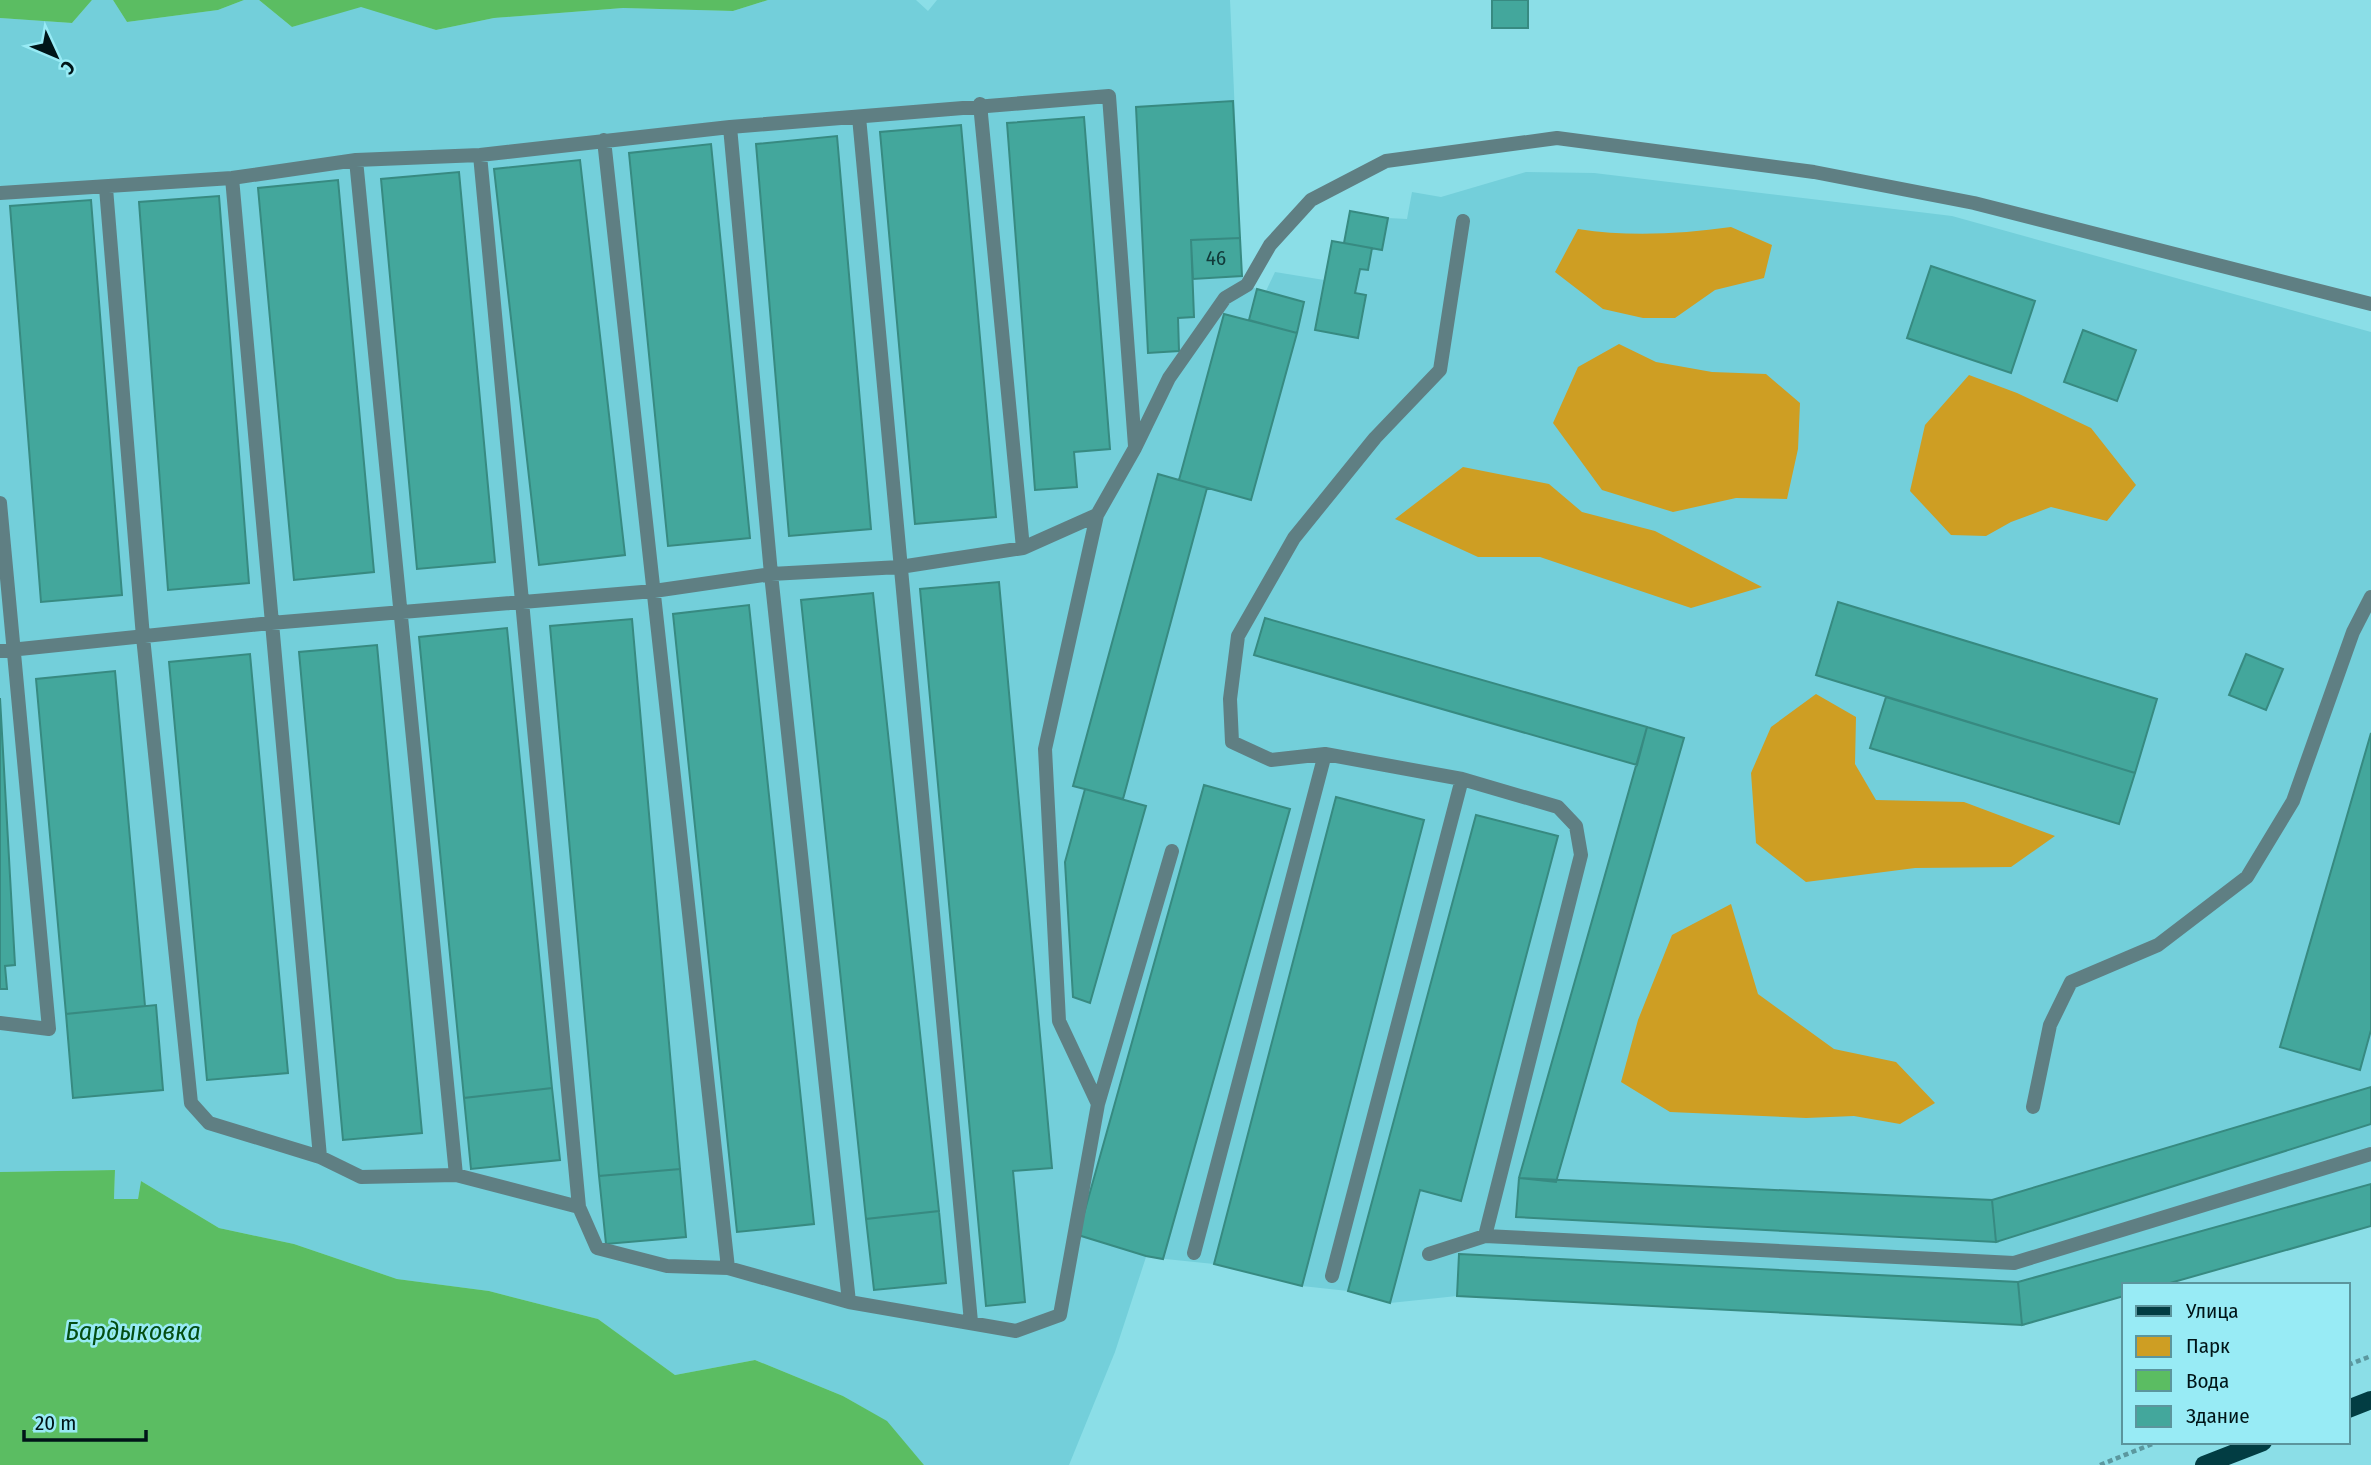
<svg xmlns="http://www.w3.org/2000/svg" width="2371" height="1465" viewBox="0 0 2371 1465" font-family="'Fira Sans Condensed',sans-serif">
  <style>
    .built { fill: #73cfda }
    .green { fill: #ce9e23 }
    .water { fill: #5bbd62 }
    .building { fill: #43a79c; stroke: #378a81; stroke-width: 2 }
    .lines { fill: none; stroke-linecap: round; stroke-linejoin: round }
    .path { stroke: #5b989f; stroke-width: 4.5; stroke-dasharray: 5 3.5; stroke-linecap: butt }
    .service { stroke: #5f7f83; stroke-width: 14 }
    .primary { stroke: #023d43; stroke-width: 18 }
    .labels { text-anchor: middle; stroke-width: 5; stroke-linejoin: round; paint-order: stroke }
    .number-label { font-size: 21px; fill: #113a39 }
    .water-label { font-size: 26px; font-style: italic; fill: #044e13; stroke: #98ebf5 }
  </style>
  <rect width="100%" height="100%" fill="#8bdee7"/>
  <!-- built -->
  <path class="built" d="M92,0H113L127,22L218,10L244,0H259L292,27L361,6L436,30L494,18L623,8L733,11L768,0H916L928,11L937,0H1230L1242,276L1247,285L1257,289L1266,291L1275,272L1324,280L1332,241L1382,250L1388,218L1407,219L1412,192L1441,197L1526,172L1594,173L1952,216L2371,332V1226L2124,1285V1296L2022,1325L1457,1296L1390,1303L1348,1291L1302,1286L1214,1264L1146,1257L1115,1352L1069,1465H924L886,1421L843,1396L755,1360L675,1375L598,1319L489,1291L397,1279L294,1244L219,1228L141,1181L138,1199H114L115,1170L0,1172V18L72,23Z"/>
  <!-- green -->
  <path class="green" d="M1731,227L1772,245L1764,278L1715,290L1675,318H1643L1603,309L1555,272L1578,229C1629,237 1680,234 1731,227Z
    M1619,344L1656,362L1712,372L1766,374L1800,403L1798,449L1787,499L1736,498L1673,512L1602,490L1553,423L1578,367Z
    M1969,375L2017,393L2091,428L2136,485L2107,521L2051,507L2011,522L1986,536L1951,535L1910,491L1925,425Z
    M1463,467L1549,484L1582,512L1655,531L1762,587L1691,608L1540,557H1478L1395,519Z
    M1816,694L1856,717L1855,764L1876,800L1964,802L2055,836L2011,867L1915,868L1806,882L1756,843L1751,773L1771,727Z
    M1731,904L1758,994L1834,1049L1896,1062L1935,1103L1900,1124L1854,1116L1806,1118L1670,1112L1621,1082L1638,1020L1672,935Z"/>
  <!-- water -->
  <path class="water" d="M0,0H92L72,23L0,18Z
    M113,0H244L218,10L127,22Z
    M259,0H768L733,11L623,8L494,18L436,30L361,7L292,27Z
    M115,1170L114,1199H138L141,1181L219,1228L294,1244L397,1279L489,1291L598,1319L675,1375L755,1360L843,1396L887,1421L924,1465H0V1172Z"/>
  <!-- building -->
  <path class="building" d="M1492,0H1528V28H1492Z
    M1233,101L1240,238L1191,240L1194,317L1178,318L1179,351L1148,353L1136,107Z
    M1084,117L1110,449L1074,452L1077,487L1035,490L1007,123Z
    M961,125L996,517L915,524L880,132Z
    M837,136L871,529L789,536L756,144Z
    M711,144L750,538L668,546L629,153Z
    M580,160L625,555L539,565L494,169Z
    M459,172L495,562L417,569L381,179Z
    M338,180L374,572L294,580L258,188Z
    M219,196L249,583L168,590L139,202Z
    M91,200L122,595L41,602L10,206Z
    M1350,211L1388,218L1382,250L1344,243Z
    M1240,238L1242,276L1193,279L1191,240Z
    M1332,241L1372,248L1368,270L1360,269L1355,293L1366,295L1358,338L1315,330Z
    M1931,266L2035,301L2011,373L1907,338Z
    M1257,289L1304,302L1297,333L1249,320Z
    M1224,314L1297,333L1251,500L1179,480Z
    M2083,330L2136,350L2117,401L2064,382Z
    M1158,474L1207,488L1123,799L1073,786Z
    M999,582L1052,1168L1013,1171L1025,1302L986,1306L920,589Z
    M873,593L939,1211L866,1219L801,600Z
    M1838,602L2157,699L2135,773L1816,675Z
    M749,605L814,1224L737,1232L673,614Z
    M1265,618L1647,727L1637,765L1254,655Z
    M632,619L680,1169L599,1176L550,626Z
    M507,628L552,1088L464,1098L419,637Z
    M377,645L422,1133L343,1140L299,652Z
    M250,654L288,1073L207,1080L169,662Z
    M2246,654L2283,669L2266,710L2229,695Z
    M115,671L145,1006L66,1014L36,679Z
    M1886,697L2135,773L2119,824L1870,748Z
    M0,698L15,965L5,966L7,989H0Z
    M1647,727L1684,738L1556,1182L1519,1178Z
    M2371,733V1030L2360,1070L2280,1047Z
    M1204,785L1290,809L1163,1259L1146,1256L1078,1235Z
    M1085,789L1146,806L1090,1003L1073,997L1065,862Z
    M1336,797L1424,820L1302,1286L1214,1264Z
    M1476,815L1558,836L1461,1201L1420,1190L1390,1303L1348,1291Z
    M156,1005L163,1090L73,1098L66,1014Z
    M2371,1087V1124L1996,1242L1992,1200Z
    M552,1088L560,1160L471,1169L464,1098Z
    M680,1169L686,1237L606,1244L599,1176Z
    M1519,1178L1992,1200L1996,1242L1516,1217Z
    M2371,1184V1226L2163,1285H2124V1296L2022,1325L2018,1282Z
    M939,1211L946,1283L874,1290L866,1219Z
    M1459,1254L2018,1282L2022,1325L1457,1296Z"/>
  <g class="lines">
    <!-- path -->
    <path class="path" d="M2348,1365L2371,1356
      M2100,1465L2157,1442"/>
    <!-- service -->
    <path class="service" d="M980,104L1023,548
      M859,117L971,1322
      M730,127L771,574L849,1302
      M604,140L728,1268
      M480,155L579,1207
      M356,160L456,1175L579,1207L597,1248L667,1266L728,1268L849,1302L1016,1331L1060,1315L1098,1104L1059,1021L1045,749L1097,515
      M232,178L320,1157
      M106,188L143,637L191,1103L209,1123L320,1157L361,1177L456,1175
      M0,193L232,178L356,160L480,155L730,127L1109,96L1135,446
      M1463,221L1440,370L1375,438L1294,538L1238,636L1230,699L1232,742L1271,760L1325,754L1462,779L1558,807L1576,826L1581,855L1485,1236
      M0,503L49,1029L0,1023
      M0,651L271,623L654,591L771,574L900,567L1023,548L1097,515L1135,448L1169,378L1225,298L1247,285L1270,245L1311,200L1386,161L1557,138L1814,172L1974,203L2371,304
      M1098,1104L1172,851
      M2033,1107L2050,1025L2071,982L2158,945L2247,877L2293,801L2353,632L2371,597
      M1194,1253L1325,754
      M1429,1254L1485,1236L2014,1263L2371,1154
      M1332,1276L1462,779"/>
    <!-- primary -->
    <path class="primary" d="M2348,1409L2371,1400
      M2204,1465L2263,1442"/>
  </g>
  <g class="labels">
    <!-- number labels -->
    <g class="number-label">
      <text x="1216" y="265">46</text>
    </g>
    <!-- water labels -->
    <g class="water-label">
      <text x="133" y="1340">Бардыковка</text>
    </g>
  </g>
  <!-- legend -->
  <rect x="2122" y="1283" width="228" height="161" fill="#98ebf5" stroke="#5b959d" stroke-width="2"/>
  <rect x="2136" y="1306" width="35" height="10" fill="#023d43" stroke="#5b959d" stroke-width="2"/>
  <text x="2186" y="1318" font-size="21" fill="#001518">Улица</text>
  <rect x="2136" y="1336" width="35" height="21" fill="#ce9e23" stroke="#5b959d" stroke-width="2"/>
  <text x="2186" y="1353" font-size="21" fill="#001518">Парк</text>
  <rect x="2136" y="1370" width="35" height="21" fill="#5bbd62" stroke="#5b959d" stroke-width="2"/>
  <text x="2186" y="1388" font-size="21" fill="#001518">Вода</text>
  <rect x="2136" y="1406" width="35" height="21" fill="#43a79c" stroke="#5b959d" stroke-width="2"/>
  <text x="2186" y="1423" font-size="21" fill="#001518">Здание</text>
  <!-- north arrow -->
  <g transform="translate(56 56) rotate(134)" stroke="#98ebf5" stroke-width="5" paint-order="stroke">
  <path d="M0-5L12 26L0 18L-12 26Z" fill="#001518"/>
  <text y="-10" font-size="19" font-weight="bold" text-anchor="middle" fill="#001518">С</text>
  </g>
  <!-- scale -->
  <path d="M24 1430v10h122v-10" fill="none" stroke="#001518" stroke-width="3.5"/>
  <text x="35" y="1430" font-size="21" fill="#001518" stroke="#98ebf5" stroke-width="5" paint-order="stroke">20 m</text>
</svg>
